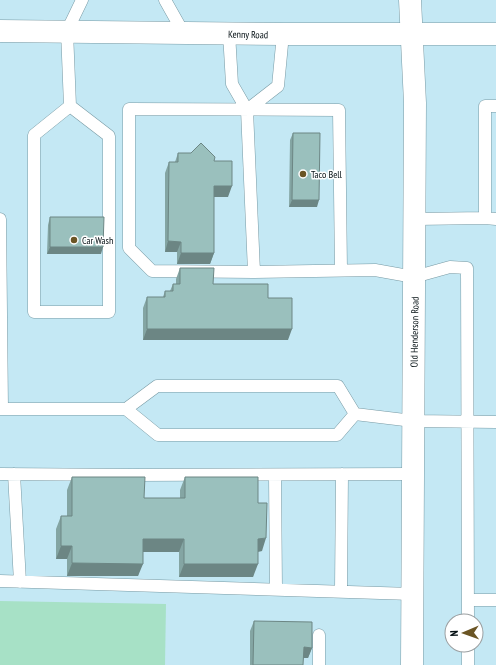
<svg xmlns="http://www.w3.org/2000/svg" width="496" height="665" viewBox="0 0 496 665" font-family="'PT Sans Narrow',sans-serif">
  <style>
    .green { fill: #a7e1c6 }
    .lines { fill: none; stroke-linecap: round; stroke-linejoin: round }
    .service-casing { stroke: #789aa4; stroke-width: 13 }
    .minor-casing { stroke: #789aa4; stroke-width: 23 }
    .primary-casing { stroke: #789aa4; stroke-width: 23 }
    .service { stroke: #fff; stroke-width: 12 }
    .minor { stroke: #fff; stroke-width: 22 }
    .primary { stroke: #fff; stroke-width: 22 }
    .wall { fill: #84a5a3 }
    .shaded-wall { fill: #6c8684 }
    .building { fill: #9ac0bd; stroke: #6c8684 }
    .poi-dot { fill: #6b5524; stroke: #fff; stroke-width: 1.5 }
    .labels { text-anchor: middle; stroke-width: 3; stroke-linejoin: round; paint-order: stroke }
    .street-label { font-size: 10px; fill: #040f13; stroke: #fff }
    .poi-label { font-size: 10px; fill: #040f13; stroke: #fff; text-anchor: start }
  </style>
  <rect width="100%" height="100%" fill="#c4e8f4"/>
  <!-- green -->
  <path class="green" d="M0,601L166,604L165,665H0Z"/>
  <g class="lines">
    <!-- service casing -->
    <g class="service-casing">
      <path id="service" d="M165,0L183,32
        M229,33L232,84L247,110L254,272
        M70,106L109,136V312H34V135L70,106L67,31L82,0
        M496,106H485V218L496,219
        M247,110L278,86L283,34
        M0,219L2,409
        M415,219L485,218
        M341,270L339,110L129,109V248L152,271L254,272L375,270L414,277L450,267L467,268L468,621
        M0,409H126L158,435H337L355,414L413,421L496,422
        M126,409L157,386H338L355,414
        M0,474L132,475L412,474
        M14,474L20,582
        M275,475L276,589
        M0,581L412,594
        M341,591L342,474
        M468,600H496
        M319,635V665
        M468,665V645"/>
    </g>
    <!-- minor casing -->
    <g class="minor-casing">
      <path id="minor" d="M410,0L415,103L412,665"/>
    </g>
    <!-- primary casing -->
    <g class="primary-casing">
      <path id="primary" d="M0,31L283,34H496"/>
    </g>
    <!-- service -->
    <use href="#service" class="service"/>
    <!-- minor -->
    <use href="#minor" class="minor"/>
    <!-- primary -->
    <use href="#primary" class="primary"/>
  </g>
  <!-- wall -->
  <path class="wall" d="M293,133L317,207H289L290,140Z
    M178,153L214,161L228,197H214V253L210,264H177V252H165V173L169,162H175Z
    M50,217L101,254H47L48,225Z
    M180,268L213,284L268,298L288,340H143V308L147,297H163L165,291H170L173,284H176V279Z
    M72,477L144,498H180V490L185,477L258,503L262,551L258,552L253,577H179V552H143L138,576H67V559H56V529L61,516H67V490Z
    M254,621L312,648L308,658H303V665H250V631Z"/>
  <!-- shaded-wall -->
  <path class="shaded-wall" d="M214,186H232L228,197H210Z
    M292,200H319L317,207H289Z
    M168,241L181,242L177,252H165Z
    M50,247H103L101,254H47Z
    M181,253H214L210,264H177Z
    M147,329H292L288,340H143Z
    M266,538L262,551L253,552L258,539Z
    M143,539H184L179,552H138Z
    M61,546H72L67,559H56Z
    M72,563L143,564L138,576H67Z
    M184,564H258L253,577H179Z
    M304,647L312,648L308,658H300Z"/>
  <!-- building -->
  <path class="building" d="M293,133H320L319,200H292Z
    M201,143L215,157L214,161H232V186H214V253H181V242L168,241L169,162H178V153H191Z
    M50,217H104L103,247H50Z
    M180,268H214L213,284H268V298H292V329H147V297H165V291H173V284H180Z
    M72,477H145L144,498H185V477H258V503H267L266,538L258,539V564H184V539H143V564L72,563V546H61V516H72Z
    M254,621L312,622V648L304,647L303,665H253Z"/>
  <!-- markers -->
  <g class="poi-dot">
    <circle cx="303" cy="174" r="4"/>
    <circle cx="74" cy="240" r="4"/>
  </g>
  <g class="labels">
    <!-- street labels -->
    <g class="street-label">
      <text transform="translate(248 34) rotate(1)" y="4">Kenny Road</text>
      <text transform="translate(414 332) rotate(-89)" y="4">Old Henderson Road</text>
    </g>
    <!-- poi labels -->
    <g class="poi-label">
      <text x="311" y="178">Taco Bell</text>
      <text x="82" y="244">Car Wash</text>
    </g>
  </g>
  <!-- north arrow -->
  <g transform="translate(464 633) rotate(268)"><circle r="19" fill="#ffffff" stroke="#9b9fa1"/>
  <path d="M0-3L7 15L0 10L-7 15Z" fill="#6b5524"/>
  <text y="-6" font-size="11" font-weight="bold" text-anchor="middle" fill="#040f13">N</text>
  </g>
</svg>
